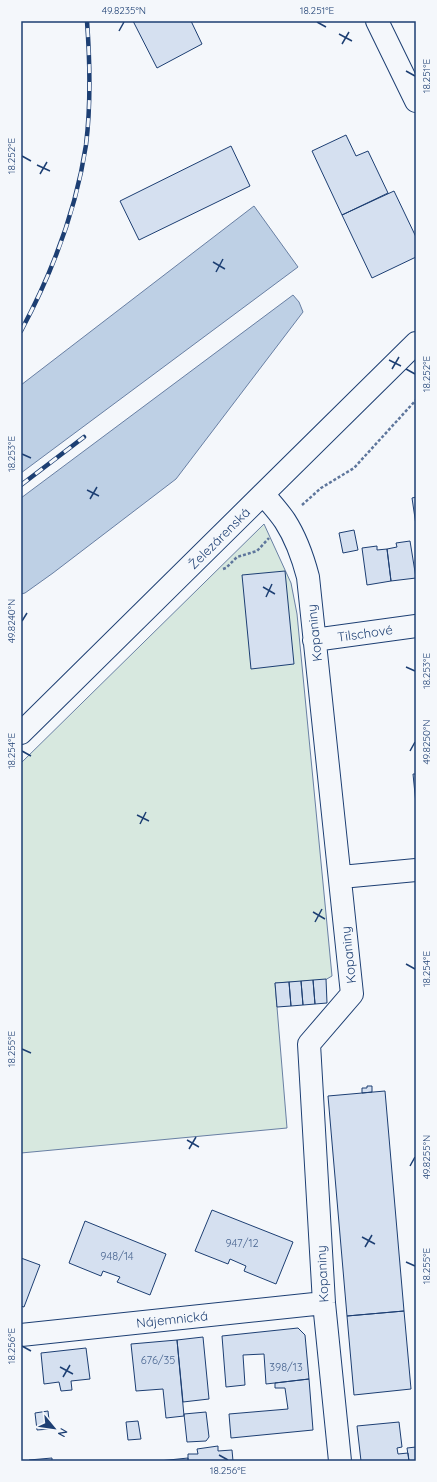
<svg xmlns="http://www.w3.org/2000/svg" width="437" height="1482" viewBox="0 0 437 1482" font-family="Quicksand,sans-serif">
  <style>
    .green { fill: #d7e8df; stroke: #687fa3 }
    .water { fill: #bed0e5; stroke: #687fa3 }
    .building { fill: #d5e0f0; stroke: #1d3f73 }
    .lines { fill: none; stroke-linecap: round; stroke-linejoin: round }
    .minor-casing { stroke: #1d3f73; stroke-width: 24 }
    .path { stroke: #5e769c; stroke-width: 2.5; stroke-dasharray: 3 2; stroke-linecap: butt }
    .minor { stroke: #f4f7fb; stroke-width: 22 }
    .rail-casing { stroke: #1d3f73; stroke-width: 4.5 }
    .rail { stroke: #f4f7fb; stroke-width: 3; stroke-dasharray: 9; stroke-linecap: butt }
    .ticks { fill: none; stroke: #1d3f73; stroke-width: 1.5 }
    .labels { text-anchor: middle; stroke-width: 3; stroke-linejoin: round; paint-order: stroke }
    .number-label { font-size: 11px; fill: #4b6792 }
    .street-label { font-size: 13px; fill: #1d3f73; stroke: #f4f7fb }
    .neatline { fill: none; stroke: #1d3f73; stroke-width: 1.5 }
    .ticks-label { font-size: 10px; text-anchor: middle; fill: #1d3f73 }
  </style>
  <rect width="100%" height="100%" fill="#f4f7fb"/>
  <!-- green -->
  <path class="green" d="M264,524L291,583L297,614L332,976L325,980L275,983L287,1128L21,1153V763Z"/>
  <!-- water -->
  <path class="water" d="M254,206L298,267L21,473V385Z
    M293,295L299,302L303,312L176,479L53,573L25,593L21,594V498Z"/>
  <!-- building -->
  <path class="building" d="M133,21H191L202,44L157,68Z
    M346,135L356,156L368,151L388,193L342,215L312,151Z
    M231,146L250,186L139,240L120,201Z
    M394,191L416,237V257L372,278L342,215Z
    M416,497V525L412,498Z
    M354,530L358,550L343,553L339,533Z
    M410,541L416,578L391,581L387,549L397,547L396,543Z
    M377,546V550L387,549L391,581L367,585L362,548Z
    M285,571L294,664L251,669L242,575Z
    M413,774H416V804Z
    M326,979L327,1003L315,1004L313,980Z
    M313,980L315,1004L303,1005L301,981Z
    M301,981L303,1005L291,1006L289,982Z
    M289,982L291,1006L277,1007L275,983Z
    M367,1086H372V1092L362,1093V1088H367Z
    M385,1091L404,1311L347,1316L328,1096Z
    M212,1210L293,1242L276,1284L244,1271L246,1266L230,1259L228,1264L195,1251Z
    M85,1221L166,1254L150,1295L117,1282L120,1277L103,1271L101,1276L69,1263Z
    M21,1258L40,1265L24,1307L21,1306Z
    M404,1311L411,1389L354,1395L347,1316Z
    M298,1328L305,1335L309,1379L266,1384L264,1354L243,1355L245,1385L226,1387L222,1336Z
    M203,1337L209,1399L183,1402L177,1340Z
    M177,1340L184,1416L166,1418L163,1389L136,1391L131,1344Z
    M86,1348L90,1379L71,1381L72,1390L61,1391L59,1382L44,1384L41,1353Z
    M309,1379L313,1430L231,1438L229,1414L288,1409L285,1388H275V1383Z
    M48,1411L50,1429L37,1430L35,1413Z
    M206,1412L209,1437L206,1441L187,1442L184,1414Z
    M138,1421L141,1439L128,1440L126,1422Z
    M399,1422L402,1447L397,1448L398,1454L408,1453L409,1461H361L357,1426Z
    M218,1446V1451L232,1450L233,1461H188V1454H198L197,1449Z
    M416,1447V1461H409L407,1448Z
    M52,1458V1461H29V1460Z
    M188,1458V1461H159Z"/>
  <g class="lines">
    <!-- minor casing -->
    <g class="minor-casing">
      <path id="minor" d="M377,21L416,101
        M263,494C271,503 279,512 285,521C296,538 303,558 308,577L352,994L309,1044L324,1303L340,1461
        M314,640L416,626
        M21,733L416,343
        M341,877L416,870
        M21,1335L324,1303"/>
    </g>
    <!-- path -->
    <path class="path" d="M302,505L321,488L354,468L416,400
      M223,569L226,568L237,557L257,551L269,538"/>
    <!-- minor -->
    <use href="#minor" class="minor"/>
    <!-- rail casing -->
    <g class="rail-casing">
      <path id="rail" d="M21,331C52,273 76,211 86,145C91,104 90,62 87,21
        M21,485L84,437"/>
    </g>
    <!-- rail -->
    <use href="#rail" class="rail"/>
  </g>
  <!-- ticks -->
  <path class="ticks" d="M317,22L326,27M119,31L124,22M339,34L352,41M342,44L349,32M406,71L415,76M22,156L31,161M37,165L50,171M40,174L47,162M213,262L225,269M216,272L223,259M389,360L401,366M392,369L399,357M406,369L415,374M22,454L31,458M87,490L99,496M90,499L97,487M263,587L275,594M266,597L272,584M22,621L27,613M406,667L415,671M22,751L31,756M410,751L415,742M137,815L149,821M140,824L146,812M313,912L325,919M315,922L322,909M406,964L415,969M22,1049L31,1053M187,1140L199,1147M189,1149L196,1137M410,1166L415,1157M362,1237L375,1244M365,1247L372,1235M406,1262L415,1266M22,1346L31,1351M60,1367L73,1374M63,1377L70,1365M219,1455L228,1460"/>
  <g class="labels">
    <!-- number labels -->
    <g class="number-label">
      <text x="242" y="1247">947/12</text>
      <text x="117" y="1260">948/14</text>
      <text x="158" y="1364">676/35</text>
      <text x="286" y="1371">398/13</text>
    </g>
    <!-- street labels -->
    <g class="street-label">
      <text transform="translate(219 538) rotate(-45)" y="5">Železárenská</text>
      <text transform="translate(314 633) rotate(-96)" y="5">Kopaniny</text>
      <text transform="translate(365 633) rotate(-8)" y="5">Tilschové</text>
      <text transform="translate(348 955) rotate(-96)" y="5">Kopaniny</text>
      <text transform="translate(322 1274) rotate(-93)" y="5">Kopaniny</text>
      <text transform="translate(172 1319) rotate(-6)" y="5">Nájemnická</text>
    </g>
  </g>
  <!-- border -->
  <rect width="437" height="1482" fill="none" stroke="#f4f7fb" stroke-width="44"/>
  <!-- north arrow -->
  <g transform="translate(54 1428) rotate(119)" stroke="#f4f7fb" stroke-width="3" paint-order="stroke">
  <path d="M0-3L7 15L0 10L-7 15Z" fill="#1d3f73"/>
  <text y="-6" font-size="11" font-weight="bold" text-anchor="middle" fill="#1d3f73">N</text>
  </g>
  <rect x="22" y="22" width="393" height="1438" class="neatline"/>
  <g class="ticks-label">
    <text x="124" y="14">49.8235°N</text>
    <text x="317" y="14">18.251°E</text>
    <text transform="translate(426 76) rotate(-90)" y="4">18.251°E</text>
    <text transform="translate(11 156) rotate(-90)" y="4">18.252°E</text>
    <text transform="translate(426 374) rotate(-90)" y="4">18.252°E</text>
    <text transform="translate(11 454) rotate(-90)" y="4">18.253°E</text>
    <text transform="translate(11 621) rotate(-90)" y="4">49.8240°N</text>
    <text transform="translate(426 671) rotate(-90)" y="4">18.253°E</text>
    <text transform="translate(426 742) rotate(-90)" y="4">49.8250°N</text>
    <text transform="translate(11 751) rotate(-90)" y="4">18.254°E</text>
    <text transform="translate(426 969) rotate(-90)" y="4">18.254°E</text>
    <text transform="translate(11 1049) rotate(-90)" y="4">18.255°E</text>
    <text transform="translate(426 1157) rotate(-90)" y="4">49.8255°N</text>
    <text transform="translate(426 1266) rotate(-90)" y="4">18.255°E</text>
    <text transform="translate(11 1346) rotate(-90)" y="4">18.256°E</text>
    <text x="228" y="1474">18.256°E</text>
  </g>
</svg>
